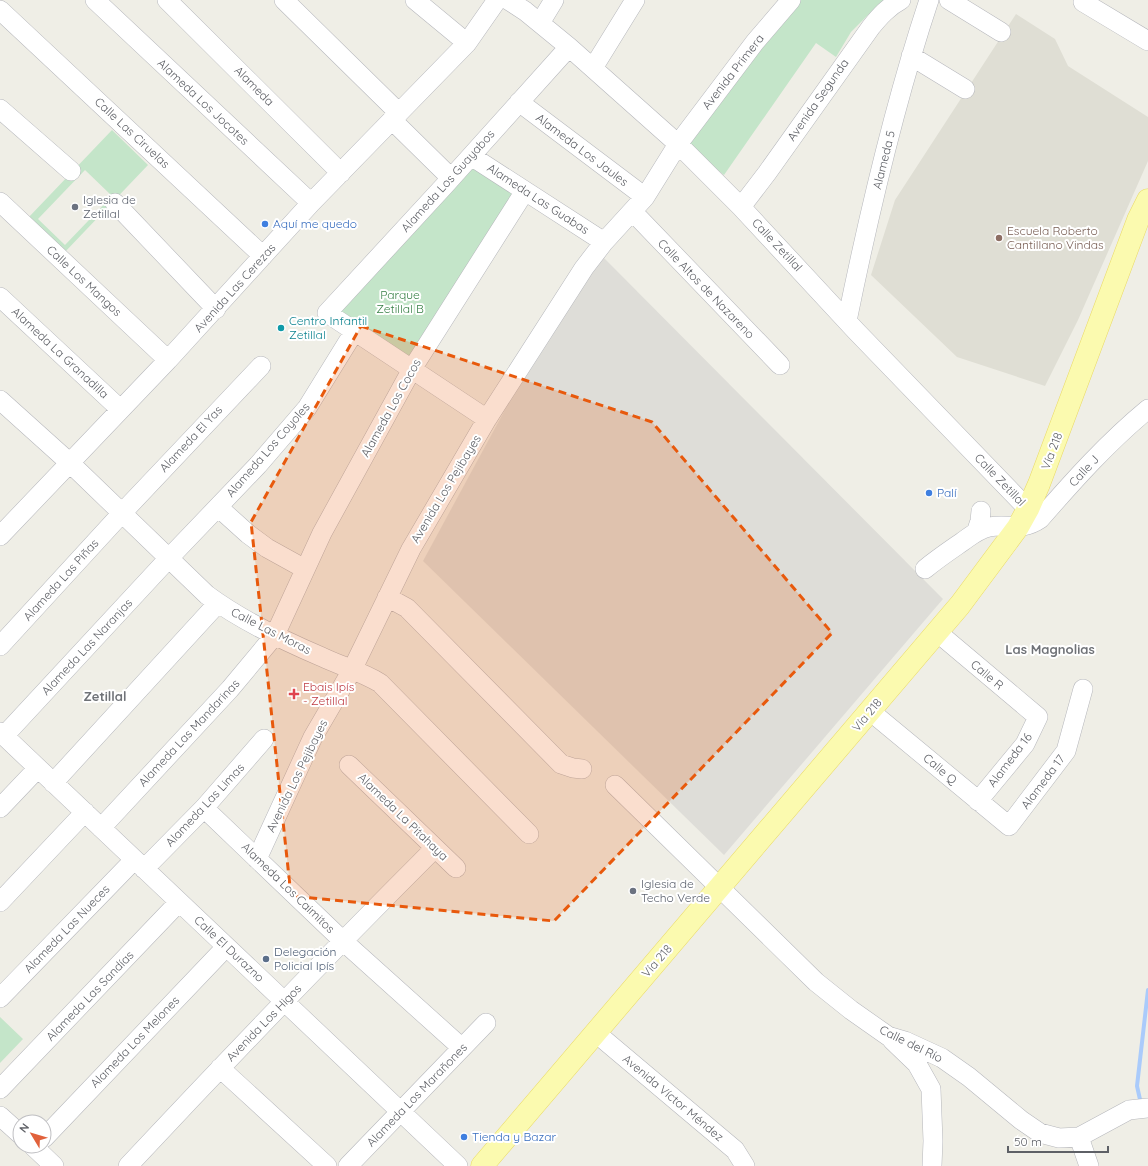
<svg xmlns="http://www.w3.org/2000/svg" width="1148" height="1166" viewBox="0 0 1148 1166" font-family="Quicksand,sans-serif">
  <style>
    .industrial { fill: #deddd8 }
    .education { fill: #dfded4 }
    .green { fill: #c4e5c9; fill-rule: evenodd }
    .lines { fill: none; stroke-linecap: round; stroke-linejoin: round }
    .stream { stroke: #aacbfb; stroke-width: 4 }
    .minor-casing { stroke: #b6b7bc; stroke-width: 20 }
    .major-casing { stroke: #eada64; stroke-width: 23 }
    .minor { stroke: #fff; stroke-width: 19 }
    .major { stroke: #fbfaaf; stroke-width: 22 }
    .marked { fill: #e8590c; fill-opacity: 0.2; stroke: #e8590c; stroke-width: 3; stroke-dasharray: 8 5; stroke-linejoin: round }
    .worship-dot { fill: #6b7280; stroke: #fff; stroke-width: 1.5 }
    .shop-dot { fill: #3f7fe0; stroke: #fff; stroke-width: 1.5 }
    .education-dot { fill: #8d6e63; stroke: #fff; stroke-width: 1.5 }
    .culture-dot { fill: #0f9aa8; stroke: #fff; stroke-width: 1.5 }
    .health-dot { fill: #e0444e; stroke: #fff; stroke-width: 1.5 }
    .service-dot { fill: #5c6f8a; stroke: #fff; stroke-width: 1.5 }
    .labels { text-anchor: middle; stroke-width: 4; stroke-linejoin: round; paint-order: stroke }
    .street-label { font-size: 12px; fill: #5e6066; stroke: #fff }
    .worship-label { font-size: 12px; fill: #5b616d; stroke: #fff; text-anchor: start }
    .shop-label { font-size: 12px; fill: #366cbe; stroke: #fff; text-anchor: start }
    .education-label { font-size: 12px; fill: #785e54; stroke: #fff; text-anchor: start }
    .park-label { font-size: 12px; fill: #398147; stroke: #fff }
    .culture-label { font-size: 12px; fill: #0d838f; stroke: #fff; text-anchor: start }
    .health-label { font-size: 12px; fill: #be3a42; stroke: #fff; text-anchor: start }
    .service-label { font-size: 12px; fill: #4e5e75; stroke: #fff; text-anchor: start }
    .neighbourhood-label { font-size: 13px; font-weight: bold; fill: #6f7277; stroke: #fff }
  </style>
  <rect width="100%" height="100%" fill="#efeee6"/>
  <!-- industrial -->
  <path class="industrial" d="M602,256L943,599L724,855L423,561L520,382Z"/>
  <!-- education -->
  <path class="education" d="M1016,14L1055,39L1068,66L1148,117V161L1078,320L1045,386L957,357L871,275L895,200Z"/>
  <!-- green -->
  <path class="green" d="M798,0H888L868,15L851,32L836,57L816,43L724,175L684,144Z
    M112,130L148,165L64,253L28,218ZM85,170L112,196L65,245L38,219Z
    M475,164L518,193L409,359L338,310Z
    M0,1017L23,1039L0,1063Z"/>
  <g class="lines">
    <!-- stream -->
    <path class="stream" d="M1141,1104L1137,1086L1148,990"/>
    <!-- minor casing -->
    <g class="minor-casing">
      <path id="minor" d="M95,0L311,203
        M167,0L341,173
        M284,0L399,113
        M415,0L467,43
        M508,0L525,11L569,47L678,144L741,207L856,331L1028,509
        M949,0L1001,32
        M1083,2L1148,41
        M0,10L263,256
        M540,23L554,0
        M911,56L965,89
        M593,68L635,0
        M519,102L645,197
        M0,109L71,171
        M392,120L451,178
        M471,156L604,242
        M0,202L168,360
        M115,203L216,309
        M741,207L767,173L871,27C880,16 888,7 901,0
        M633,212L780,365
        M0,297L120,409
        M847,321C869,213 894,105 929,0
        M0,400L70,463L207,595C242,621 282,640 322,657C341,666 362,672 380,683L529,834
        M487,419L327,313L445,185L569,47
        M218,507L248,534L267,548L305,569
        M977,530L980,521L981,511
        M0,536L168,360L311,203L467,43L497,0
        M925,569C937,559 949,551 962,542C972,535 977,530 989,527C1008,523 1021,532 1040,519C1074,480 1108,442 1148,409
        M387,597L407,608L561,764L573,768L582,769
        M937,632L1038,717L1025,744L978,801
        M0,646L122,513L261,366
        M870,711L1009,826L1066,751L1083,689
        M0,732L458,1166
        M4,736L169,558L258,465L307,408L354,332
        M349,765L456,868
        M53,783L218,603
        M615,785L816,982L851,1010L888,1036L905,1041L942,1058L969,1077L1021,1120L1040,1133L1059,1138L1079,1137L1129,1110L1148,1108
        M0,808L38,768
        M204,808L343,941L462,1048
        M101,828L230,689L275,635L322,533L412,369L525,191
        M257,859L313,737L352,670L411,549L487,419L584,268L604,242L645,197L678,144L755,42L791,0
        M144,869L204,808L264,739
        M0,902L85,812
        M0,998L134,860
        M596,1033L735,1150L745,1166
        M892,1040L917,1064L931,1089L933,1141L932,1166
        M220,1068L327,1166
        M0,1089L179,902
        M0,1116L20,1134
        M1079,1137L1089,1166
        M44,1138L226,947
        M33,1146L54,1166
        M128,1166C229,1058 331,952 435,848
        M348,1166L486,1023"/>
    </g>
    <!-- major casing -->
    <g class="major-casing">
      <path id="major" d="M482,1166L937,632L960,605L1018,527L1028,509L1039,484L1138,220L1148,200"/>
    </g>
    <!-- minor -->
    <use href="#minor" class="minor"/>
    <!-- major -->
    <use href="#major" class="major"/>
  </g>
  <!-- marked area -->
  <path class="marked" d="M361,326L652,422L832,633L554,921L291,896L251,522Z"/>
  <!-- markers -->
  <g class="worship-dot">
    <circle cx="75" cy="207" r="4"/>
    <circle cx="633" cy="891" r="4"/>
  </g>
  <g class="shop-dot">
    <circle cx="265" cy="224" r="4"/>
    <circle cx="929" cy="493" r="4"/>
    <circle cx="464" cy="1137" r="4"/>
  </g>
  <circle class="education-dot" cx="999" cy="238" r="4"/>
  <circle class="culture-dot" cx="281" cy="328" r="4"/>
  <path class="health-dot" d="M292 688h4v4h4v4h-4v4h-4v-4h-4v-4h4z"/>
  <circle class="service-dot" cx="266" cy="959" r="4"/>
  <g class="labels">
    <!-- street labels -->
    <g class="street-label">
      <text transform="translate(733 72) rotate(-52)" y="4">Avenida Primera</text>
      <text transform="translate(254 86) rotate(45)" y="4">Alameda</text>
      <text transform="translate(818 100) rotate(-55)" y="4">Avenida Segunda</text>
      <text transform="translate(203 102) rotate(43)" y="4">Alameda Los Jocotes</text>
      <text transform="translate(132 133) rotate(43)" y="4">Calle Las Ciruelas</text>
      <text transform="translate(582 150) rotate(37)" y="4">Alameda Los Jaules</text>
      <text transform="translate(884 160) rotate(-76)" y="4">Alameda 5</text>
      <text transform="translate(448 181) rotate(-48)" y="4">Alameda Los Guayabos</text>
      <text transform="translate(538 199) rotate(33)" y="4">Alameda Las Guabas</text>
      <text transform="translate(777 245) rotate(47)" y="4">Calle Zetillal</text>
      <text transform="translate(84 281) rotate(43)" y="4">Calle Los Mangos</text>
      <text transform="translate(235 288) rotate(-48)" y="4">Avenida Las Cerezas</text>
      <text transform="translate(706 289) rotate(46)" y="4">Calle Altos de Nazareno</text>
      <text transform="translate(60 353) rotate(43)" y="4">Alameda La Granadilla</text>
      <text transform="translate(391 408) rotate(-61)" y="4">Alameda Los Cocos</text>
      <text transform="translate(191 439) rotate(-47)" y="4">Alameda El Yas</text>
      <text transform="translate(268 450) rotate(-49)" y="4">Alameda Los Coyoles</text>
      <text transform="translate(1052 451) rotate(-69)" y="4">Vía 218</text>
      <text transform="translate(1084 471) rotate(-47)" y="4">Calle J</text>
      <text transform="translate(1000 480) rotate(46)" y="4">Calle Zetillal</text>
      <text transform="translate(446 489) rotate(-59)" y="4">Avenida Los Pejibayes</text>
      <text transform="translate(61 580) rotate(-48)" y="4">Alameda Las Piñas</text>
      <text transform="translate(271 631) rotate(27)" y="4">Calle Las Moras</text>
      <text transform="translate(87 647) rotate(-47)" y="4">Alameda Las Naranjas</text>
      <text transform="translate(987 675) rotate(40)" y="4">Calle R</text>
      <text transform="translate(867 715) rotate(-50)" y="4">Vía 218</text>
      <text transform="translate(189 733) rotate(-47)" y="4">Alameda Las Mandarinas</text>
      <text transform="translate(1010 760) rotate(-53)" y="4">Alameda 16</text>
      <text transform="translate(940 769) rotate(40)" y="4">Calle Q</text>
      <text transform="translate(297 776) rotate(-64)" y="4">Avenida Los Pejibayes</text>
      <text transform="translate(1043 782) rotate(-53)" y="4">Alameda 17</text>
      <text transform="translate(205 805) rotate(-47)" y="4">Alameda Las Limas</text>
      <text transform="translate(403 817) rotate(44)" y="4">Alameda La Pitahaya</text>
      <text transform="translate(288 888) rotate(44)" y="4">Alameda Los Caimitos</text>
      <text transform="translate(67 929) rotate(-46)" y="4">Alameda Las Nueces</text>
      <text transform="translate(229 949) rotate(43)" y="4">Calle El Durazno</text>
      <text transform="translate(657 961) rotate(-49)" y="4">Vía 218</text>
      <text transform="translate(90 996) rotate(-46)" y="4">Alameda Las Sandías</text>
      <text transform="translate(264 1023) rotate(-46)" y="4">Avenida Los Higos</text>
      <text transform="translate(135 1042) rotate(-46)" y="4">Alameda Los Melones</text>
      <text transform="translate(911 1044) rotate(26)" y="4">Calle del Río</text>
      <text transform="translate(417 1095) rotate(-46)" y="4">Alameda Los Marañones</text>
      <text transform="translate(673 1098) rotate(40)" y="4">Avenida Víctor Méndez</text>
    </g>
    <!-- worship labels -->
    <g class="worship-label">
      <text x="83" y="204">Iglesia de<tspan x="83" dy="14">Zetillal</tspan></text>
      <text x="641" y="888">Iglesia de<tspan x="641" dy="14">Techo Verde</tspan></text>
    </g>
    <!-- shop labels -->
    <g class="shop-label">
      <text x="273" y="228">Aquí me quedo</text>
      <text x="937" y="497">Palí</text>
      <text x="472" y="1141">Tienda y Bazar</text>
    </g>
    <!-- education labels -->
    <g class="education-label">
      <text x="1007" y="235">Escuela Roberto<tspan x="1007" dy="14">Cantillano Vindas</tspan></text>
    </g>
    <!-- park labels -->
    <g class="park-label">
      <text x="400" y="299">Parque<tspan x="400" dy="14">Zetillal B</tspan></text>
    </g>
    <!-- culture labels -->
    <g class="culture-label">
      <text x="289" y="325">Centro Infantil<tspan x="289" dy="14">Zetillal</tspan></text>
    </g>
    <!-- health labels -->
    <g class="health-label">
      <text x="303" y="691">Ebais Ipís<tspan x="303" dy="14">- Zetillal</tspan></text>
    </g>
    <!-- service labels -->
    <g class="service-label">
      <text x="274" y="956">Delegación<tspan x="274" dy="14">Policial Ipís</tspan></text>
    </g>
    <!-- neighbourhood labels -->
    <g class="neighbourhood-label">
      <text x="1050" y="654">Las Magnolias</text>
      <text x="105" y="701">Zetillal</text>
    </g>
  </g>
  <!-- north arrow -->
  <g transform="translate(32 1134) rotate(308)"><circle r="19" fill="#ffffff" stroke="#bfbfc2"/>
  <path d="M0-3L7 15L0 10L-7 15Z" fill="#e1613b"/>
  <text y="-6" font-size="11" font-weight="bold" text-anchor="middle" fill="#5e6066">N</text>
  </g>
  <!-- scale -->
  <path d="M1008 1146v6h100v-6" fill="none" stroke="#5e6066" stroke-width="2"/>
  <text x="1014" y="1146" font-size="12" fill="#5e6066" stroke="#ffffff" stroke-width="3" paint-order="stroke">50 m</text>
</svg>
